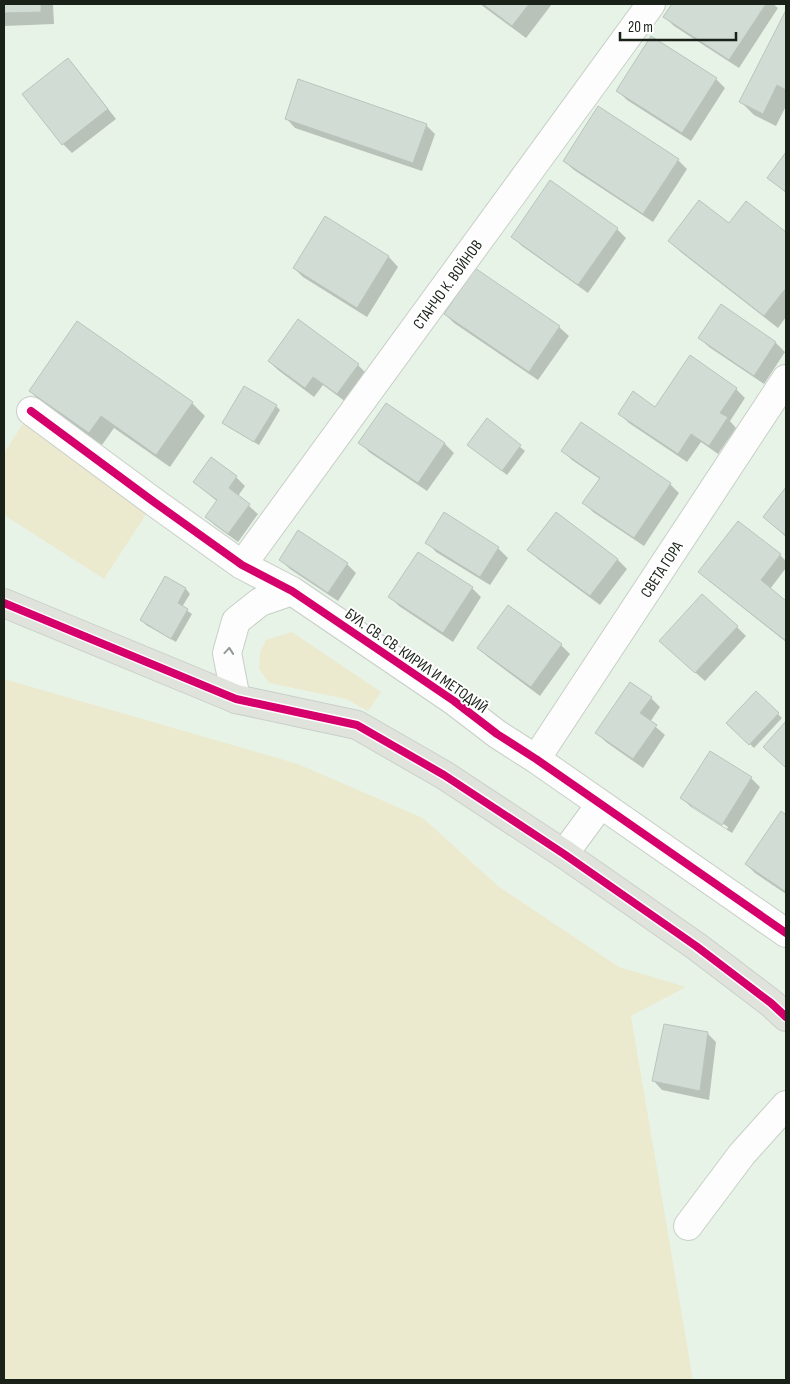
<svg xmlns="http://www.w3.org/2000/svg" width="790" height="1384" viewBox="0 0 790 1384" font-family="'Sofia Sans Condensed',sans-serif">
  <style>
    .green { fill: #ebeacf }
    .shadow { fill: #0003; fill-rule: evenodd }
    .building { fill: #d1dcd4; stroke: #b9c4bd }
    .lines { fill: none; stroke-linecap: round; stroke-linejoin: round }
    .minor-casing { stroke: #c7cfc7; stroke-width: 30 }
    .major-casing { stroke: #c9cfc9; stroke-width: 30 }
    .minor { stroke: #fcfdfc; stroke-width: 28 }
    .major { stroke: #e0e3dc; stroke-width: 28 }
    .cycleway-casing { stroke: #fff; stroke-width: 11 }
    .cycleway { stroke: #d6006c; stroke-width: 8 }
    .oneway { stroke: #969a96 }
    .labels { text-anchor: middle; stroke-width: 4; stroke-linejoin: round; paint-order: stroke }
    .street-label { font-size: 16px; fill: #1a2119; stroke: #fff }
  </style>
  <rect width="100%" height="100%" fill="#e8f3e8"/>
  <!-- green -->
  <path class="green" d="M31,411L154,502L104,579L4,515V453Z
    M292,632L381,692L368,711L346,699L269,683L259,669L260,652L266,640Z
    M4,679L298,764L423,818L498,886L619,967L686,987L631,1016L693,1380H4Z"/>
  <!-- shadow -->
  <path class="shadow" d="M4,4H53L54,24L4,26Z
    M480,4H552L526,38Z
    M673,4H773L778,8L739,68L674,26L665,17Z
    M786,13V106L776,126L754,115L741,102Z
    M68,59L77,69L116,119L72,153L63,144L24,94Z
    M716,79L725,88L691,141L627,100L618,91Z
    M286,118L426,125L435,134L422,171L295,128Z
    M786,154V193L769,178Z
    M678,160L687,169L653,222L574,170L564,161Z
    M746,203L786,233V317L778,328L682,253L669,241L729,225Z
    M325,218L389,257L398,267L367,317L303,277L294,268Z
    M617,229L626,238L588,293L522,246L513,237Z
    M721,305L776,343L785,352L764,384L709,347L700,338Z
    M445,314L559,327L569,336L538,380L454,323Z
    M78,323L192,403L205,416L170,467L114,428L102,445L43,404L30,391Z
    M269,361L358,365L367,374L346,402L323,385L314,397L278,370Z
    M736,389L745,398L730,421L736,428L718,454L701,442L687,462L629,423L620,414L655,408Z
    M386,404L445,444L454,453L427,491L369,452L360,442Z
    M276,406L280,410L259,445L228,427L224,423Z
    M487,420L525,451L507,475L473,449Z
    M581,423L670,484L679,493L644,546L593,512L584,503L600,479L572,460L563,451Z
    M236,477L245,486L238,496L258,514L238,542L216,526L206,517L218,502L194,482Z
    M786,489V537L764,517Z
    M445,514L498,548L508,558L490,585L436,552L427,542Z
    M556,514L618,560L627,569L600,605L538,559L529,550Z
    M780,555L786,561V568L770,589L786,602V642L709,581Z
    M281,560L347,564L356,573L338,601L290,569Z
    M166,578L186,589L190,594L182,607L192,614L176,642L146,625L142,620Z
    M472,588L481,597L453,642L399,606L390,597Z
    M737,627L746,636L705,681L670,650Z
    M561,645L570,654L540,696L488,657L478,648Z
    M756,693L782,718L754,748L728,723Z
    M651,698L660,707L650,722L665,735L643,768L606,742L597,733Z
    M751,778L760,787L732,833L691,807L682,798ZM691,803L728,827L727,829L691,806Z
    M781,813L786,816V894L755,873L746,864Z
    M707,1033L716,1042L709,1100L662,1090L653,1080Z"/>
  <!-- building -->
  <path class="building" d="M4,4H41V12L4,13Z
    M483,4H529L512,26Z
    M672,4H766L729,60L663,17Z
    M786,10V90L777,85L763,114L739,102Z
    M651,36L717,78L682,133L616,91Z
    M68,58L108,109L62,145L22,94Z
    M298,79L427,124L413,163L285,119Z
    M598,106L679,159L643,214L563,161Z
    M786,152V192L767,178Z
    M550,180L618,228L578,285L511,237Z
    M699,200L729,223L746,201L786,232V288L764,316L668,241Z
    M325,216L389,256L357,308L293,268Z
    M475,268L560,326L529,372L444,314Z
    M721,304L776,342L754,376L698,338Z
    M298,319L359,364L337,394L313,377L305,388L268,361Z
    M77,321L193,402L156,455L101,416L89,433L29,391Z
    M690,355L737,388L720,413L728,417L709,446L691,434L678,454L618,414L633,391L655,407Z
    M244,386L277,405L254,442L222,423Z
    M386,403L445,443L418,483L358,443Z
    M487,418L521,445L502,471L467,445Z
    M581,422L671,483L634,538L582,503L600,478L561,451Z
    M211,457L237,476L229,488L250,504L228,534L205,517L217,500L193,482Z
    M786,487V536L763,517Z
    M444,512L499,547L480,577L425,543Z
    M556,512L618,559L590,596L527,550Z
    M738,521L781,554L761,580L786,601V641L698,572Z
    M298,530L348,563L328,593L279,560Z
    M418,552L473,587L443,633L388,597Z
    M165,576L186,588L178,603L188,609L171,639L140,620Z
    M702,594L738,626L695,673L659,641Z
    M508,605L562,644L531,687L477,648Z
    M630,682L652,697L640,713L657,725L633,759L595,733Z
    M756,691L779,713L749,745L726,723Z
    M786,721V768L763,747Z
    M710,751L752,777L722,825L680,798Z
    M781,811L786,815V892L745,864Z
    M664,1024L708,1032L700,1091L652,1081Z"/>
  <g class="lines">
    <!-- minor casing -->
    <g class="minor-casing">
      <path id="minor" d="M31,411L154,502L242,565L292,591L454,701L497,734L536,759L786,933
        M242,565L651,4
        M236,699L227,653L236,621L260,602L292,591
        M536,759L786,379
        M564,854L600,805
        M688,1226L742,1154L786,1105"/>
    </g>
    <!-- major casing -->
    <g class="major-casing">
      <path id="major" d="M4,603L236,699L357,725L444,775L564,854L696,946L771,1003L786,1017"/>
    </g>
    <!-- minor -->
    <use href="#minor" class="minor"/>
    <!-- major -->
    <use href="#major" class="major"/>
    <!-- cycleway casing -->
    <g class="cycleway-casing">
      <path id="cycleway" d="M31,411L154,502L242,565L292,591L454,701L497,734L536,759L786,933
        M4,603L236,699L357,725L444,775L564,854L696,946L771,1003L786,1017"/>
    </g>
    <!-- cycleway -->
    <use href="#cycleway" class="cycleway"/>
  </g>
  <!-- one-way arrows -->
  <defs><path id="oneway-chevron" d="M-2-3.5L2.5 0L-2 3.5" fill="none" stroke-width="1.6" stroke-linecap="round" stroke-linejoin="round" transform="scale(1.25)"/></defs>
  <use class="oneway" href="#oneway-chevron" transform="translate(229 651) rotate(-85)"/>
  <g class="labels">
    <!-- street labels -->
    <g class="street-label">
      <text transform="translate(447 284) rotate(-54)" y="6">СТАНЧО К. ВОЙНОВ</text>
      <text transform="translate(661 569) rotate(-57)" y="6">СВЕТА ГОРА</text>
      <text transform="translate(417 660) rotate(35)" y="6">БУЛ. СВ. СВ. КИРИЛ И МЕТОДИЙ</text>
    </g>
  </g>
  <!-- border -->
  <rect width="790" height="1384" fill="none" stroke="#1a2119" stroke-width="10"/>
  <!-- scale -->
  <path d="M620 32v8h116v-8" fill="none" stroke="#1a2119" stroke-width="2.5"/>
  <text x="628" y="32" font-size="15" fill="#1a2119" stroke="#ffffff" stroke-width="4" paint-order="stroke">20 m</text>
</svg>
